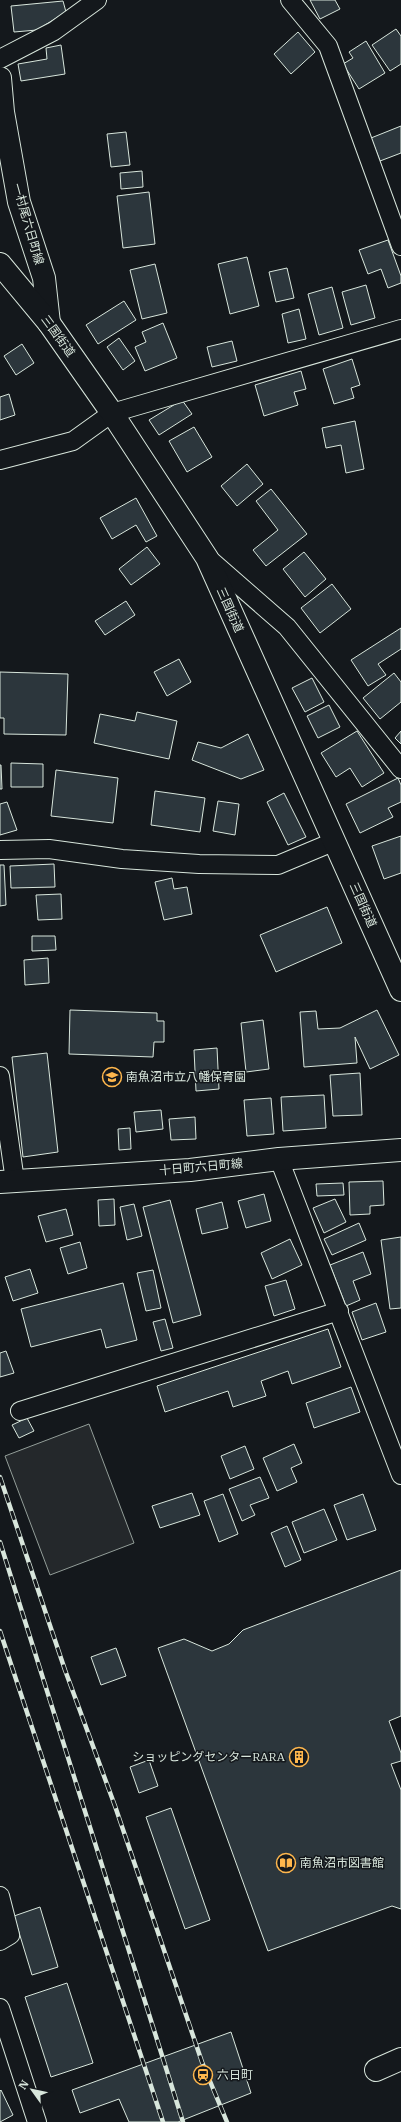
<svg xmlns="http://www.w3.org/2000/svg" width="401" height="2122" viewBox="0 0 401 2122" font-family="'IBM Plex Serif','Noto Sans JP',serif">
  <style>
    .parking { fill: #24282b; stroke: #939e99 }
    .building { fill: #2c363c; stroke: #d8e6dc }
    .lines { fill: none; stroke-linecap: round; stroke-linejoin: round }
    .minor-casing { stroke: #d8e6dc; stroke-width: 20 }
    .secondary-casing { stroke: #d8e6dc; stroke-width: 24 }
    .primary-casing { stroke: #d8e6dc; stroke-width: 24 }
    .trunk-casing { stroke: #d8e6dc; stroke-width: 24 }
    .minor { stroke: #14181c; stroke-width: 18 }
    .secondary { stroke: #14181c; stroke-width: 22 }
    .primary { stroke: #14181c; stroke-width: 22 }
    .trunk { stroke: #14181c; stroke-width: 22 }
    .rail-casing { stroke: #d8e6dc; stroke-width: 4.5 }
    .rail { stroke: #14181c; stroke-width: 3; stroke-dasharray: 9; stroke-linecap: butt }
    .labels { text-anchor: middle; stroke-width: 3; stroke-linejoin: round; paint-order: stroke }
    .street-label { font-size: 12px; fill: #d8e6dc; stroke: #14181c }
    .poi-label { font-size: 12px; fill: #d8e6dc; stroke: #14181c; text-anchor: start }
  </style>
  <rect width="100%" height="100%" fill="#14181c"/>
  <!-- parking -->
  <path class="parking" d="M89,1424L134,1543L50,1575L5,1456Z"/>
  <!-- building -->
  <path class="building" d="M310,0H335L340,9L320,19Z
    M63,1L66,12L37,30L14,32L11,6Z
    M396,29L401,36V64L390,71L372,45Z
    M298,32L315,52L291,74L274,54Z
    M366,41L385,73L359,89L343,64L353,58L349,52Z
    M61,45L65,74L21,81L18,64L47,59L46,48Z
    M401,126V153L380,161L371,138Z
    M126,132L130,165L111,167L107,134Z
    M142,171L143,187L121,189L120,173Z
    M149,192L155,244L123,248L117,196Z
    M388,240L401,276V283L388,288L381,269L368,274L359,250Z
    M247,257L259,306L230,314L218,264Z
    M155,264L167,313L142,319L130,270Z
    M287,268L294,298L276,302L269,272Z
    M366,285L375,318L351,325L342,292Z
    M332,287L343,328L319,335L308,294Z
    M124,301L136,320L98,344L86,325Z
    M299,309L306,339L288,343L282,314Z
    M163,323L177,358L145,371L135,347L146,342L142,332Z
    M119,338L135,361L123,370L107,347Z
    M232,341L237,361L212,367L207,347Z
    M22,344L34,363L16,375L4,356Z
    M352,359L360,385L351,388L354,398L334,404L323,369Z
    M301,371L306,389L294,392L298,405L264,416L255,385Z
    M9,394L15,415L0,420V397Z
    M182,400L192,414L159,435L149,420Z
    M355,421L364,469L346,473L341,445L326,448L322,428Z
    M194,427L212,457L187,472L169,441Z
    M247,464L263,484L237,506L221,486Z
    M271,489L307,534L266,566L253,550L278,530L256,501Z
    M136,498L157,536L146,542L136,525L112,539L100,518Z
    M147,547L160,564L131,585L119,569Z
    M304,552L326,579L305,597L283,569Z
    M332,584L351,609L320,633L301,608Z
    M126,601L135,615L105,635L95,621Z
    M401,628V649L378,664L386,675L368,686L351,660Z
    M179,659L191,682L167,696L154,672Z
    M0,672L68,674L66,735L4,734V718H0Z
    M394,673L401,682V702L380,719L363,698Z
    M312,678L324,702L305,712L292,688Z
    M329,705L340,727L318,738L307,716Z
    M137,712L177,721L169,759L94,743L100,714L135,721Z
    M357,731L384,773L362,787L350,768L336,777L321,753Z
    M401,731V744L395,738Z
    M248,734L264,770L241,779L192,760L198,742L221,748Z
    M11,763L43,764V787H11Z
    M0,765H1L2,789H0Z
    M56,770L118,778L113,823L51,816Z
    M398,778L401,785V802L388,808L393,817L360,833L346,804Z
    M155,791L205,798L200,832L151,825Z
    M284,793L306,837L288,845L267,802Z
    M218,801L239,804L235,835L213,831Z
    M7,802L17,830L0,835V804Z
    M401,836V873L384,879L372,846Z
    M54,864L55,887L11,888L10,866Z
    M0,865H4L6,905L0,906Z
    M172,878L174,889L187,887L192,914L164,920L155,882Z
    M61,894L62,919L38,920L36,895Z
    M327,907L342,943L276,972L260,935Z
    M32,936H55L56,950L32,951Z
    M48,958L49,983L25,985L24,960Z
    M70,1010L157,1013V1021H164V1042H154L153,1057L69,1054Z
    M377,1010L399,1055L370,1069L355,1037L357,1063L304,1067L300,1012L316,1011L318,1029L340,1028Z
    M263,1020L269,1069L246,1072L241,1023Z
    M217,1048L219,1089L196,1091L194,1050Z
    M47,1053L58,1152L23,1157L12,1057Z
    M360,1073L362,1115L333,1116L330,1075Z
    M324,1095L326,1128L283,1131L281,1097Z
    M271,1098L274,1134L247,1136L244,1100Z
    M161,1110L163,1129L136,1132L134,1112Z
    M195,1117L196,1139L171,1140L169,1119Z
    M130,1128L131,1149L119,1150L118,1129Z
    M383,1181L384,1205L370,1206V1214L350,1215L349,1182Z
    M343,1183L344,1195L317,1196L316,1184Z
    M264,1194L271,1221L246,1228L238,1201Z
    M114,1199L115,1225L99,1226L98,1200Z
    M335,1199L346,1222L324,1233L313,1208Z
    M170,1200L201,1315L173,1323L143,1207Z
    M222,1202L228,1228L202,1234L196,1209Z
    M134,1204L142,1236L127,1240L120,1207Z
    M66,1209L73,1235L46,1242L38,1216Z
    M359,1223L366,1240L332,1255L324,1239Z
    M401,1237V1308L390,1309L381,1240Z
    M290,1239L302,1265L272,1279L261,1253Z
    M80,1242L87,1268L68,1274L60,1248Z
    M363,1252L371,1274L353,1281L360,1300L346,1306L330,1265Z
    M30,1269L38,1293L13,1301L5,1277Z
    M153,1270L161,1308L146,1311L137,1273Z
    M286,1280L295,1309L274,1316L265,1286Z
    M123,1283L137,1340L106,1348L101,1329L31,1347L21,1309Z
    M376,1303L386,1332L362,1340L352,1312Z
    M165,1319L173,1348L161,1351L153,1322Z
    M328,1329L341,1367L292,1384L288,1371L261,1381L266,1396L233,1407L228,1391L165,1412L157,1386Z
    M6,1351L14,1373L0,1377V1353Z
    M351,1387L360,1412L314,1428L306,1403Z
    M27,1418L34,1431L19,1438L12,1425Z
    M294,1444L302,1463L291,1468L297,1482L277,1491L263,1458Z
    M245,1446L254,1469L230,1479L221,1456Z
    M260,1477L269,1498L250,1505L255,1515L242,1521L229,1489Z
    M192,1493L200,1515L160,1528L152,1506Z
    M223,1494L238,1534L219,1542L204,1501Z
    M363,1494L376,1530L347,1540L334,1505Z
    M324,1509L337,1540L304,1553L292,1522Z
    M287,1526L301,1560L285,1567L271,1533Z
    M401,1570V1716L389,1721L401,1753V1761L391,1764L401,1790V1909L392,1906L268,1951L158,1648L184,1639L212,1651L229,1644L243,1630Z
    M116,1648L126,1676L101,1685L91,1657Z
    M149,1760L158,1786L139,1793L130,1767Z
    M171,1808L210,1920L185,1929L146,1817Z
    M40,1907L58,1967L32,1975L14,1916Z
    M67,1983L93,2063L51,2077L25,1997Z
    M231,2032L251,2093L178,2122H129L119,2099L80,2113L72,2090Z
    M1,2090L13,2115L0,2122V2091Z"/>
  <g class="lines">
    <!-- minor casing -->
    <g class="minor-casing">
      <path id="minor" d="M290,0L328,46L401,246
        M0,59L54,31L97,0
        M0,460L73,441L112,413L401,329
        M208,558L287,627L401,769
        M0,850L49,849L122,859L199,864L278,865L333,842
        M0,1076L15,1181
        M279,1159L401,1475
        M20,1411L339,1311
        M0,1896L10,1935L0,1941
        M0,2008L37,2122"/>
    </g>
    <!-- secondary casing -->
    <g class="secondary-casing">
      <path id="secondary" d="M0,78L3,112L19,202L44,278L49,323
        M376,2070L401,2059"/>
    </g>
    <!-- primary casing -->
    <g class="primary-casing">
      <path id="primary" d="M0,1182L190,1170L279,1159L401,1150"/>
    </g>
    <!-- trunk casing -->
    <g class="trunk-casing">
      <path id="trunk" d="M0,264L49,323L112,413L207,558L401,990"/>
    </g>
    <!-- minor -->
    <use href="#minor" class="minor"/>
    <!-- secondary -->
    <use href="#secondary" class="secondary"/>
    <!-- primary -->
    <use href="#primary" class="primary"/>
    <!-- trunk -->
    <use href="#trunk" class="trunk"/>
    <!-- rail casing -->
    <g class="rail-casing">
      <path id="rail" d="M0,1477L65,1670L115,1806L202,2062L227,2122
        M0,1542L183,2122
        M0,1631L163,2122"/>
    </g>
    <!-- rail -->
    <use href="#rail" class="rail"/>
  </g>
  <!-- icons -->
  <defs>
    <g id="school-ring" transform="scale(1)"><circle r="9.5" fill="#14181c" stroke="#ffb74d" stroke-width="1.5"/><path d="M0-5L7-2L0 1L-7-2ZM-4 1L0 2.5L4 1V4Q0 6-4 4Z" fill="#ffb74d"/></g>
    <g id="building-ring" transform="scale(1)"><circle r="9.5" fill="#14181c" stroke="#ffb74d" stroke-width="1.5"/><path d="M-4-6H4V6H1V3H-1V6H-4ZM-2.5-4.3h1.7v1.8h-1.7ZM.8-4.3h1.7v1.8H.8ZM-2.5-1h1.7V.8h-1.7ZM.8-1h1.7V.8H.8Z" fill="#ffb74d"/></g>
    <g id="library-ring" transform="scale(1)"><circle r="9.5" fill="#14181c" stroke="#ffb74d" stroke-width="1.5"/><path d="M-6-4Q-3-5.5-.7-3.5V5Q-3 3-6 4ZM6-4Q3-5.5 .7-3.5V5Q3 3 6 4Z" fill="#ffb74d"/></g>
    <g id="station-ring" transform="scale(1)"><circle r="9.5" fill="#14181c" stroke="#ffb74d" stroke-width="1.5"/><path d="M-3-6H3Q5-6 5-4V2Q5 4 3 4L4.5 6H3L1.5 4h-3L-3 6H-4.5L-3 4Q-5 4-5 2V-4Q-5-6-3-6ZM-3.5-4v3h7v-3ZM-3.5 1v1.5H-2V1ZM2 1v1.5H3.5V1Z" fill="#ffb74d"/></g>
  </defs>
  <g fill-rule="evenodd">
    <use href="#school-ring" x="112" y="1077"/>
    <use href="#building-ring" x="299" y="1757"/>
    <use href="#library-ring" x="286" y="1863"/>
    <use href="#station-ring" x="203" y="2075"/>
  </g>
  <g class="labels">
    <!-- street labels -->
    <g class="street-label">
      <text transform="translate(28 224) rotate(74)" y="4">一村尾六日町線</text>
      <text transform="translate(58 336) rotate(54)" y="4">三国街道</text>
      <text transform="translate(230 610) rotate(66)" y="4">三国街道</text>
      <text transform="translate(363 905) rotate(66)" y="4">三国街道</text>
      <text transform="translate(201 1167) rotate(-5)" y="4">十日町六日町線</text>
    </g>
    <!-- poi labels -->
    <g class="poi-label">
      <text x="126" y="1081">南魚沼市立八幡保育園</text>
      <text x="285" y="1761" text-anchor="end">ショッピングセンターRARA</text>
      <text x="300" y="1867">南魚沼市図書館</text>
      <text x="217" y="2079">六日町</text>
    </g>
  </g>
  <!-- north arrow -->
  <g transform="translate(32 2090) rotate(303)" stroke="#14181c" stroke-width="3" paint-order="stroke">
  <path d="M0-3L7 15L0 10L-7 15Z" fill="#d8e6dc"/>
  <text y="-6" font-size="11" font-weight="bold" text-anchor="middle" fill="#d8e6dc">N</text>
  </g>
</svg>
